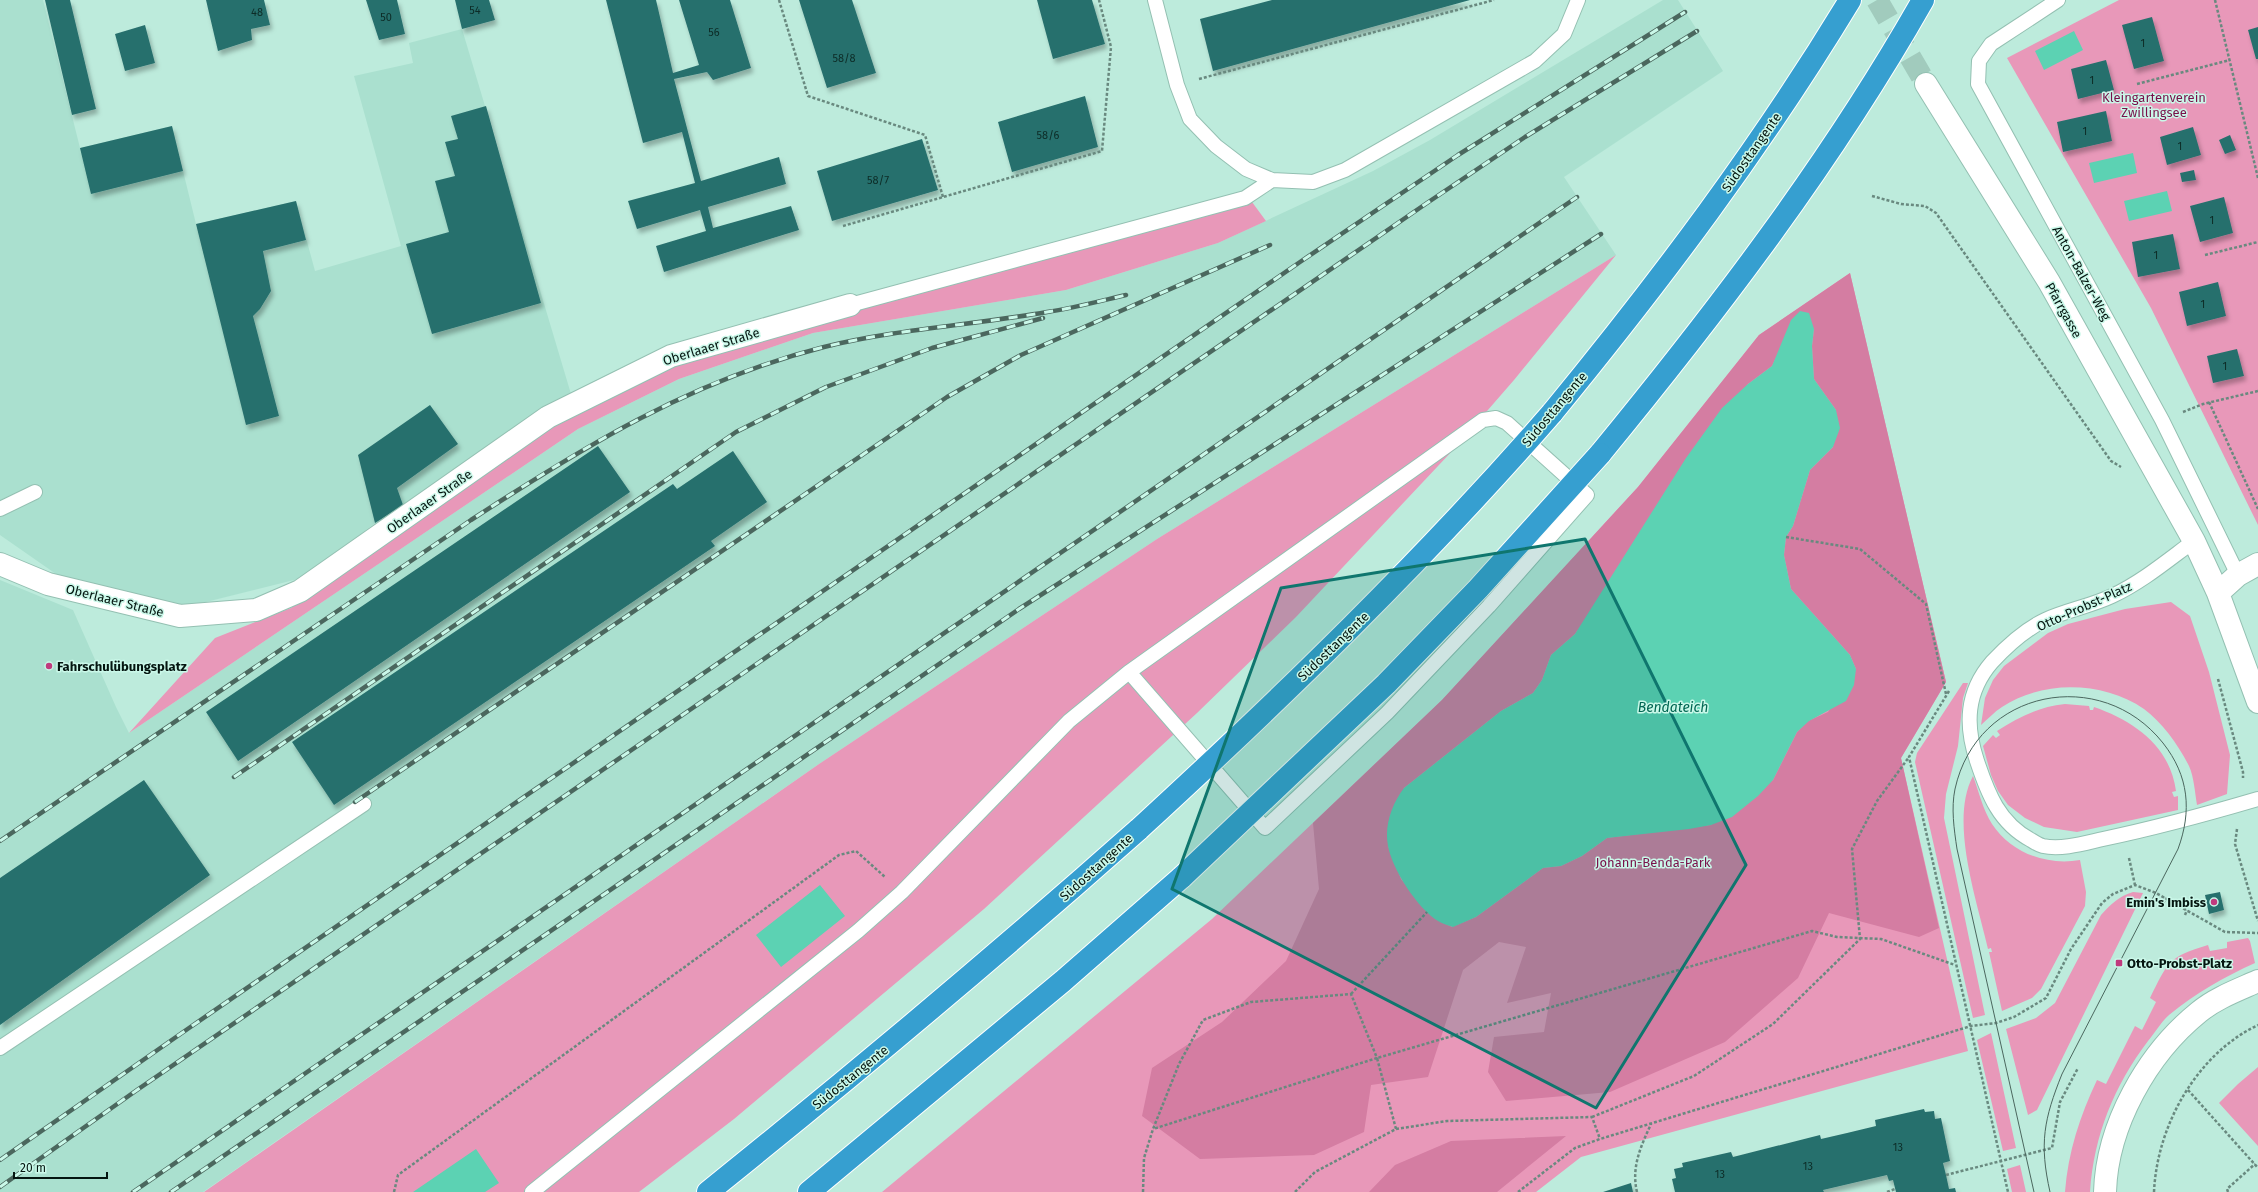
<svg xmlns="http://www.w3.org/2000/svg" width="2258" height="1192" viewBox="0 0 2258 1192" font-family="'Fira Sans',sans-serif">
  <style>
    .built { fill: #aae0cf }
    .green { fill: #e898b9 }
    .forest { fill: #d47da2; fill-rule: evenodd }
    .water { fill: #5cd2b3 }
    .building { fill: #286f6d; filter: url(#shadow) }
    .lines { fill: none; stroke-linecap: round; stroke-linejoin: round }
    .minor-tunnel { stroke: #a1cbbd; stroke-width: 22; stroke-dasharray: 22 11; stroke-linecap: butt }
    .service-casing { stroke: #94c0b2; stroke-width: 16 }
    .minor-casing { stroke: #94c0b2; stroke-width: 24 }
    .motorway-casing { stroke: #fff; stroke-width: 24 }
    .path { stroke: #69897f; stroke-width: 2.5; stroke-dasharray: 3 2; stroke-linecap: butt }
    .service { stroke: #fff; stroke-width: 14 }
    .minor { stroke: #fff; stroke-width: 22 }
    .motorway { stroke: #369fd0; stroke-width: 22 }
    .tram { stroke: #4b675e; stroke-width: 1 }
    .rail-casing { stroke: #4b675e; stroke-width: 4.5 }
    .rail { stroke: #caf8e9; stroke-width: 3; stroke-dasharray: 9; stroke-linecap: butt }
    .motorway-bridge-casing { stroke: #fff; stroke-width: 24; stroke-linecap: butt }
    .motorway-bridge { stroke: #369fd0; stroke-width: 22 }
    .marked { fill: #0f766e; fill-opacity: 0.2; stroke: #0f766e; stroke-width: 3; stroke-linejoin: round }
    .poi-dot { fill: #c03b7e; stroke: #caf8e9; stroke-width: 1.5 }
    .labels { text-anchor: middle; stroke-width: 3; stroke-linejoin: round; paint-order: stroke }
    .number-label { font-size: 11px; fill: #0d2c27 }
    .park-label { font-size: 13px; fill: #79104a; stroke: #caf8e9 }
    .street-label { font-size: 13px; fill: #041510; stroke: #caf8e9 }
    .poi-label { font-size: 13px; font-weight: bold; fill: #041510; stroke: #caf8e9; text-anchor: start }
    .water-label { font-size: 14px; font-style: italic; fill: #006652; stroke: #caf8e9 }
  </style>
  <defs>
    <filter id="shadow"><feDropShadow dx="2.5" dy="4.5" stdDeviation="2" flood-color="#0004"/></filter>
  </defs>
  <rect width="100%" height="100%" fill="#bdebdc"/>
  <!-- built -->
  <path class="built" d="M0,0H43L80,148L172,126L196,224L296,201L315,271L401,246L354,76L413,63L409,43L462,29L571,394L375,523L306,577L182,608L56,574L0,535Z
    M1663,0H1678L1723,71L1564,177L1616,255L1157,539L819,764L203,1192H0V580L73,610L116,707L129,733L578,429L679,379L813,333L1066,290L1218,243L1373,171L1430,140Z"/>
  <!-- green -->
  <path class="green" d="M2119,0H2258V525L2151,308L2007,58Z
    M1252,202L1266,221L1218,243L1066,290L813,333L679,379L578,429L129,733L215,638L291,608L567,417L672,365L843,312Z
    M1616,255L1514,380L1454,449L1296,617L1197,713L984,909L734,1119L639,1192H204L819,764L1157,539Z
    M1850,273L1946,682L1901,758L1968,1051L1581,1157L1536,1192H882L1212,919L1442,700L1638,487L1759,335Z
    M2171,602L2190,616L2209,672L2230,755L2227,794L2197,805C2195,793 2194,777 2189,766C2179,746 2162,722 2144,709C2103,681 2043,680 2002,707C1994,712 1988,719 1981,725L1985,698L1993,680L2004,666L2048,633L2068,624L2125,609Z
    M1963,683H1968L1963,698L1958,746L1946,794L1944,818L1985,1015L1973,1018L1915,762L1917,753Z
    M2065,704L2089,706L2090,710H2093L2094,707C2134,721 2170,746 2176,791L2172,792L2174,797L2178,796V810L2077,832L2044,827L2025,818L2008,805L1998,791L1991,775L1983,746L1993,735L1996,738L2000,735L1997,731C2019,717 2038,707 2065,704Z
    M1973,776C1979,792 1983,810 1992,824C2011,853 2047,866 2080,860L2086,892L2085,906L2041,989L2032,998L2002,1011L1989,952H1992L1991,948L1988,949C1977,900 1949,821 1973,776Z
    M2133,892L2143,893L2037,1110L2028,1115L2006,1029L2036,1018L2055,1003L2101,915C2111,904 2119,896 2133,892Z
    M2248,938L2250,941L2255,963C2224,977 2196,993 2169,1015C2161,1022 2155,1033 2148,1041C2114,1086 2094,1135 2090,1192H2065C2068,1152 2080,1116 2097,1080L2106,1084L2135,1026L2142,1030L2156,1002L2150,998C2168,962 2168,957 2208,945L2210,951L2227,948V942Z
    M1991,1033L2016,1148L2003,1151L1977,1040Z
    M2258,1067V1146L2219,1103L2238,1084Z
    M2020,1165L2026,1192H2012L2007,1169Z"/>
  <!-- forest -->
  <path class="forest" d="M1850,273L1946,682L1901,758L1939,928L1919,937L1829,913L1798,978L1725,1042L1610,1092L1506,1101L1488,1072L1494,1037L1544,1032L1551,993L1507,1003L1526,947L1499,942L1463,970L1428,1077L1371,1085L1364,1132L1314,1155L1200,1159L1142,1116L1152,1068L1222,1022L1286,961L1319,889L1313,823L1442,700L1638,487L1759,335ZM1814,329L1812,346L1814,379L1836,410L1833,447L1810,470L1793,526L1786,537L1784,555L1791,589L1850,655L1856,669L1828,712L1808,721L1797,732L1773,780L1711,825L1607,838L1582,856L1561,866L1543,868L1476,917L1452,927L1439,921L1417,899L1401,879L1388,846L1404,788L1501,711L1533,693L1542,680L1551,655L1575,634L1748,384L1772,366L1782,345Z
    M1566,1136L1497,1192H1369L1395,1165L1451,1141Z"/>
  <!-- water -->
  <path class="water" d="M2074,31L2083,50L2044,70L2035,51Z
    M2133,153L2137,173L2094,183L2089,163Z
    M2167,191L2172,211L2129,221L2124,201Z
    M1800,311L1809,313L1814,329L1812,346L1814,379L1836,410L1840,428L1833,447L1810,470L1793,526L1786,537L1784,555L1791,589L1850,655L1856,669L1854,685L1846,701L1809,721L1797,732L1773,780L1758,796L1732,817L1711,825L1689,829L1607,838L1582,856L1561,866L1543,868L1476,917L1453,927C1448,925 1443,924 1438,921C1418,909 1392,869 1388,846C1384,825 1392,804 1404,788L1501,711L1533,693L1542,680L1551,655L1575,634L1686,458L1722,408L1748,384L1772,366L1791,320Z
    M820,885L845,916L781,967L756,935Z
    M476,1149L499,1183L485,1192H413Z"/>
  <!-- building -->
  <path class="building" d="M45,0H70L96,109L72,115Z
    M206,0H264L270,25L251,29L252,40L218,51Z
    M366,0H397L405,34L379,40Z
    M455,0H489L495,20L462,29Z
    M606,0H656L673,73L699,65L679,0H730L751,68L713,80L707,72L674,79L701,181L779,157L786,184L708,207L713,228L791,206L799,230L664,272L656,246L706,231L700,210L637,229L628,201L695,183L682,132L643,143Z
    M799,0H852L876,73L827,88Z
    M1037,0H1092L1105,44L1053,59Z
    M1272,0H1470L1213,71L1200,19Z
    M2152,17L2164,61L2134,69L2122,25Z
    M145,25L155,63L125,71L115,34Z
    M2258,27V59H2256L2248,30Z
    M2106,60L2114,90L2078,99L2071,69Z
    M1085,96L1098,147L1012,172L998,122Z
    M486,106L541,303L432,334L406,244L449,232L435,181L455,176L445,142L458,139L451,116Z
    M2106,111L2112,141L2063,152L2057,122Z
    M172,126L183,171L91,194L80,148Z
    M2193,127L2201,155L2167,165L2160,137Z
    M2230,135L2236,150L2225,154L2219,140Z
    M922,139L938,190L832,221L817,171Z
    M2194,170L2196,180L2182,182L2180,173Z
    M2224,197L2233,233L2200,242L2190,206Z
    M296,201L306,240L263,251L271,291L260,309L253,316L279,416L246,425L196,224Z
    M2173,234L2180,269L2138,277L2132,242Z
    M2218,282L2226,316L2187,326L2179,292Z
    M2237,349L2244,376L2213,383L2207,356Z
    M430,405L458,444L397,488L403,505L375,523L358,455Z
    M598,446L630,492L238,761L206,712Z
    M733,451L767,502L711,541L715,546L334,805L292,742L673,484L677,489Z
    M144,780L210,875L0,1025V878Z
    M2220,892L2224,910L2209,914L2205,895Z
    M1924,1109L1925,1112L1934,1111L1935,1119L1941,1118L1950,1161L1943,1163L1946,1175L1949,1189L1955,1188L1956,1192H1896L1893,1180L1889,1181L1887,1175L1823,1190L1824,1192H1675L1672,1179L1676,1178L1674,1169L1683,1167L1682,1163L1731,1152L1733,1157L1820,1135L1821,1139L1847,1133L1876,1126L1875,1120Z
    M1631,1183L1633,1192H1603Z"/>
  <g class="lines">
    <!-- minor-tunnel -->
    <path class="minor-tunnel" d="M1877,0L1926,84"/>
    <!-- service casing -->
    <g class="service-casing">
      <path id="service" d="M1155,0L1177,85L1190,119L1216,146L1246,169L1272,180L1313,182L1345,170L1535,61L1564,34L1578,0
        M2058,0L1991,44L1979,61L1978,84L2162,420L2238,575
        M850,305L1245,198L1272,180
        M0,509L35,492
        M2194,541C2168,560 2142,582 2112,596C2091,606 2067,610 2045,620C2026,629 2006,647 1992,662C1966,692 1965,725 1977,761C1988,794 1999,823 2031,840C2034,842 2039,845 2043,846C2062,850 2085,843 2103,839C2156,828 2207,814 2258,799
        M0,1048L364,804
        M532,1192L858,931L902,892L1069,721L1129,672L1483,420L1496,418L1507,423L1587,495L1489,606L1387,713L1265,828L1129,672"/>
    </g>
    <!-- minor casing -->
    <g class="minor-casing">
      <path id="minor" d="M1926,84L2049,282L2194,541L2218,593L2258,702
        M0,564L48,584L180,616L256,610L300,591L548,417L671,356L850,305
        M2218,593L2238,575L2258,564
        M2105,1192C2107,1125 2147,1054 2199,1012C2216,998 2238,990 2258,981"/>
    </g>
    <!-- motorway casing -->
    <g class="motorway-casing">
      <path id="motorway" d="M1552,413C1661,280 1761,147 1850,0
        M1600,454C1718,310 1831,162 1923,0
        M708,1192C855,1074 998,954 1139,829
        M809,1192L1063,981L1182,877"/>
    </g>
    <!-- path -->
    <path class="path" d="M779,0L808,96L925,135L943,197
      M2215,0L2258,178
      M1199,79L1494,0
      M2137,84L2230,60
      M1872,196L1901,204L1925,206L1936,213L2111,461L2121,467
      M843,226L1102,151L1111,47L1099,0
      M2205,255L2258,242
      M2209,402L2258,509
      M2183,412L2203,404L2258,391
      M1786,537L1860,549L1926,604L1946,694
      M2218,679L2243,772V778
      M1949,691L1909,757L2008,1192
      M2237,829L2235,844L2258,921
      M2129,858L2135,885
      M2163,903L2166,898
      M2185,915L2187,910
      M1351,994L1427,912
      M2188,1090L2258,1168
      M1592,1117L1694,1076L1773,1024L1860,939L1852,849L1877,801L1909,757
      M1396,1129L1377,1058L1812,931L1837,937L1881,939L1955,965
      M1946,1175L2052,1148L2060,1102L2078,1068
      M394,1192L398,1175L839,855L856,851L885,877
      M1143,1192L1144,1158L1153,1129L1179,1064L1203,1020L1251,1002L1351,994L1377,1058L1153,1129
      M1295,1192L1315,1172L1396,1129L1447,1121L1592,1117L1600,1139
      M1518,1192L1575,1148L1600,1139L1971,1026L1996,1023L2014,1017L2046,998L2071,949L2102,903L2113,894L2135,885L2156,893L2225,932L2258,933
      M1637,1192C1631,1167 1641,1146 1651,1124
      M1887,1192L1895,1189
      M2154,1192C2157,1125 2197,1054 2258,1025
      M2228,1192L2227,1189L2255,1164"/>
    <!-- service -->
    <use href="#service" class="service"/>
    <!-- minor -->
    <use href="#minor" class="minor"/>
    <!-- motorway -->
    <use href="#motorway" class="motorway"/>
    <!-- tram -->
    <path class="tram" d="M2034,1192L1957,849C1954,829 1951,808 1955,789C1977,689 2101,665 2163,743C2189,776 2192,811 2178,849L2062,1074C2044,1119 2039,1143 2050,1192"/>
    <!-- rail casing -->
    <g class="rail-casing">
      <path id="rail" d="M234,777L736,432L826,387L932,348L1043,318
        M355,802L947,397L1021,355L1270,245
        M0,841L471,520C585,446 690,381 824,347C897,329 973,325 1047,312C1074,308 1100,301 1126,295
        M0,1160L189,1028L1300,262L1458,155L1685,12
        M0,1187L137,1090L1427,203L1525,137L1697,31
        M133,1192L1577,197
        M171,1192L1019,609L1601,234"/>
    </g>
    <!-- rail -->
    <use href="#rail" class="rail"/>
    <!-- motorway-bridge casing -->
    <g class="motorway-bridge-casing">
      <path id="motorway-bridge" d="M1139,829C1283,697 1423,561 1552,413
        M1182,877L1386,684L1478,589L1600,454"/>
    </g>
    <!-- motorway-bridge -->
    <use href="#motorway-bridge" class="motorway-bridge"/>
  </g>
  <!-- marked area -->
  <path class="marked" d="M1585,539L1746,865L1596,1108L1172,889L1281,588Z"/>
  <!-- markers -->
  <g class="poi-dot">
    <circle cx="49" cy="666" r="4"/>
    <circle cx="2214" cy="902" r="4"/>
    <rect x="2115" y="959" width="8" height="8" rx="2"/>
  </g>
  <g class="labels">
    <!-- number labels -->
    <g class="number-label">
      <text x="475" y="14">54</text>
      <text x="257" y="16">48</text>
      <text x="386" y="21">50</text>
      <text x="714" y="36">56</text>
      <text x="2143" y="47">1</text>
      <text x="844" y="62">58/8</text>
      <text x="2092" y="84">1</text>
      <text x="2085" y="135">1</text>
      <text x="1048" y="139">58/6</text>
      <text x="2180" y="150">1</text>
      <text x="878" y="184">58/7</text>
      <text x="2212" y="224">1</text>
      <text x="2156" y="259">1</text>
      <text x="2203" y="308">1</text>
      <text x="2225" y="370">1</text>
      <text x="1898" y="1151">13</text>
      <text x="1808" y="1170">13</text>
      <text x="1720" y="1178">13</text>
    </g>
    <!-- park labels -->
    <g class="park-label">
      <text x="2154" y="102">Kleingartenverein<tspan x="2154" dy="15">Zwillingsee</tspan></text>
      <text x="1653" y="867">Johann-Benda-Park</text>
    </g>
    <!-- street labels -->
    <g class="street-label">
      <text transform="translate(1751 152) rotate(-55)" y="5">Südosttangente</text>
      <text transform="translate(2082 273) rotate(61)" y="5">Anton-Balzer-Weg</text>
      <text transform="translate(2064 310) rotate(61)" y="5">Pfarrgasse</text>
      <text transform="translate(711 346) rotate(-17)" y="5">Oberlaaer Straße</text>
      <text transform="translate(1554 409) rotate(-50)" y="5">Südosttangente</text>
      <text transform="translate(429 501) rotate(-35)" y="5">Oberlaaer Straße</text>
      <text transform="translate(115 600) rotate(14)" y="5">Oberlaaer Straße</text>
      <text transform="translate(2084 606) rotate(-24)" y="5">Otto-Probst-Platz</text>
      <text transform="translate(1333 646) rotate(-44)" y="5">Südosttangente</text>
      <text transform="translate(1096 867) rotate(-42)" y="5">Südosttangente</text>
      <text transform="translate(850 1077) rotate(-39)" y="5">Südosttangente</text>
    </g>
    <!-- poi labels -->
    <g class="poi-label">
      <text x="57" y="671">Fahrschulübungsplatz</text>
      <text x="2206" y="907" text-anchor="end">Emin's Imbiss</text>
      <text x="2127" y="968">Otto-Probst-Platz</text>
    </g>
    <!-- water labels -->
    <g class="water-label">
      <text x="1673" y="712">Bendateich</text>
    </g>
  </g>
  <!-- scale -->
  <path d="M14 1172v6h93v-6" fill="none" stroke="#041510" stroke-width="2"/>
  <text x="20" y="1172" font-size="12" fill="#041510" stroke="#caf8e9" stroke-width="3" paint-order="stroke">20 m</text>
</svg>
